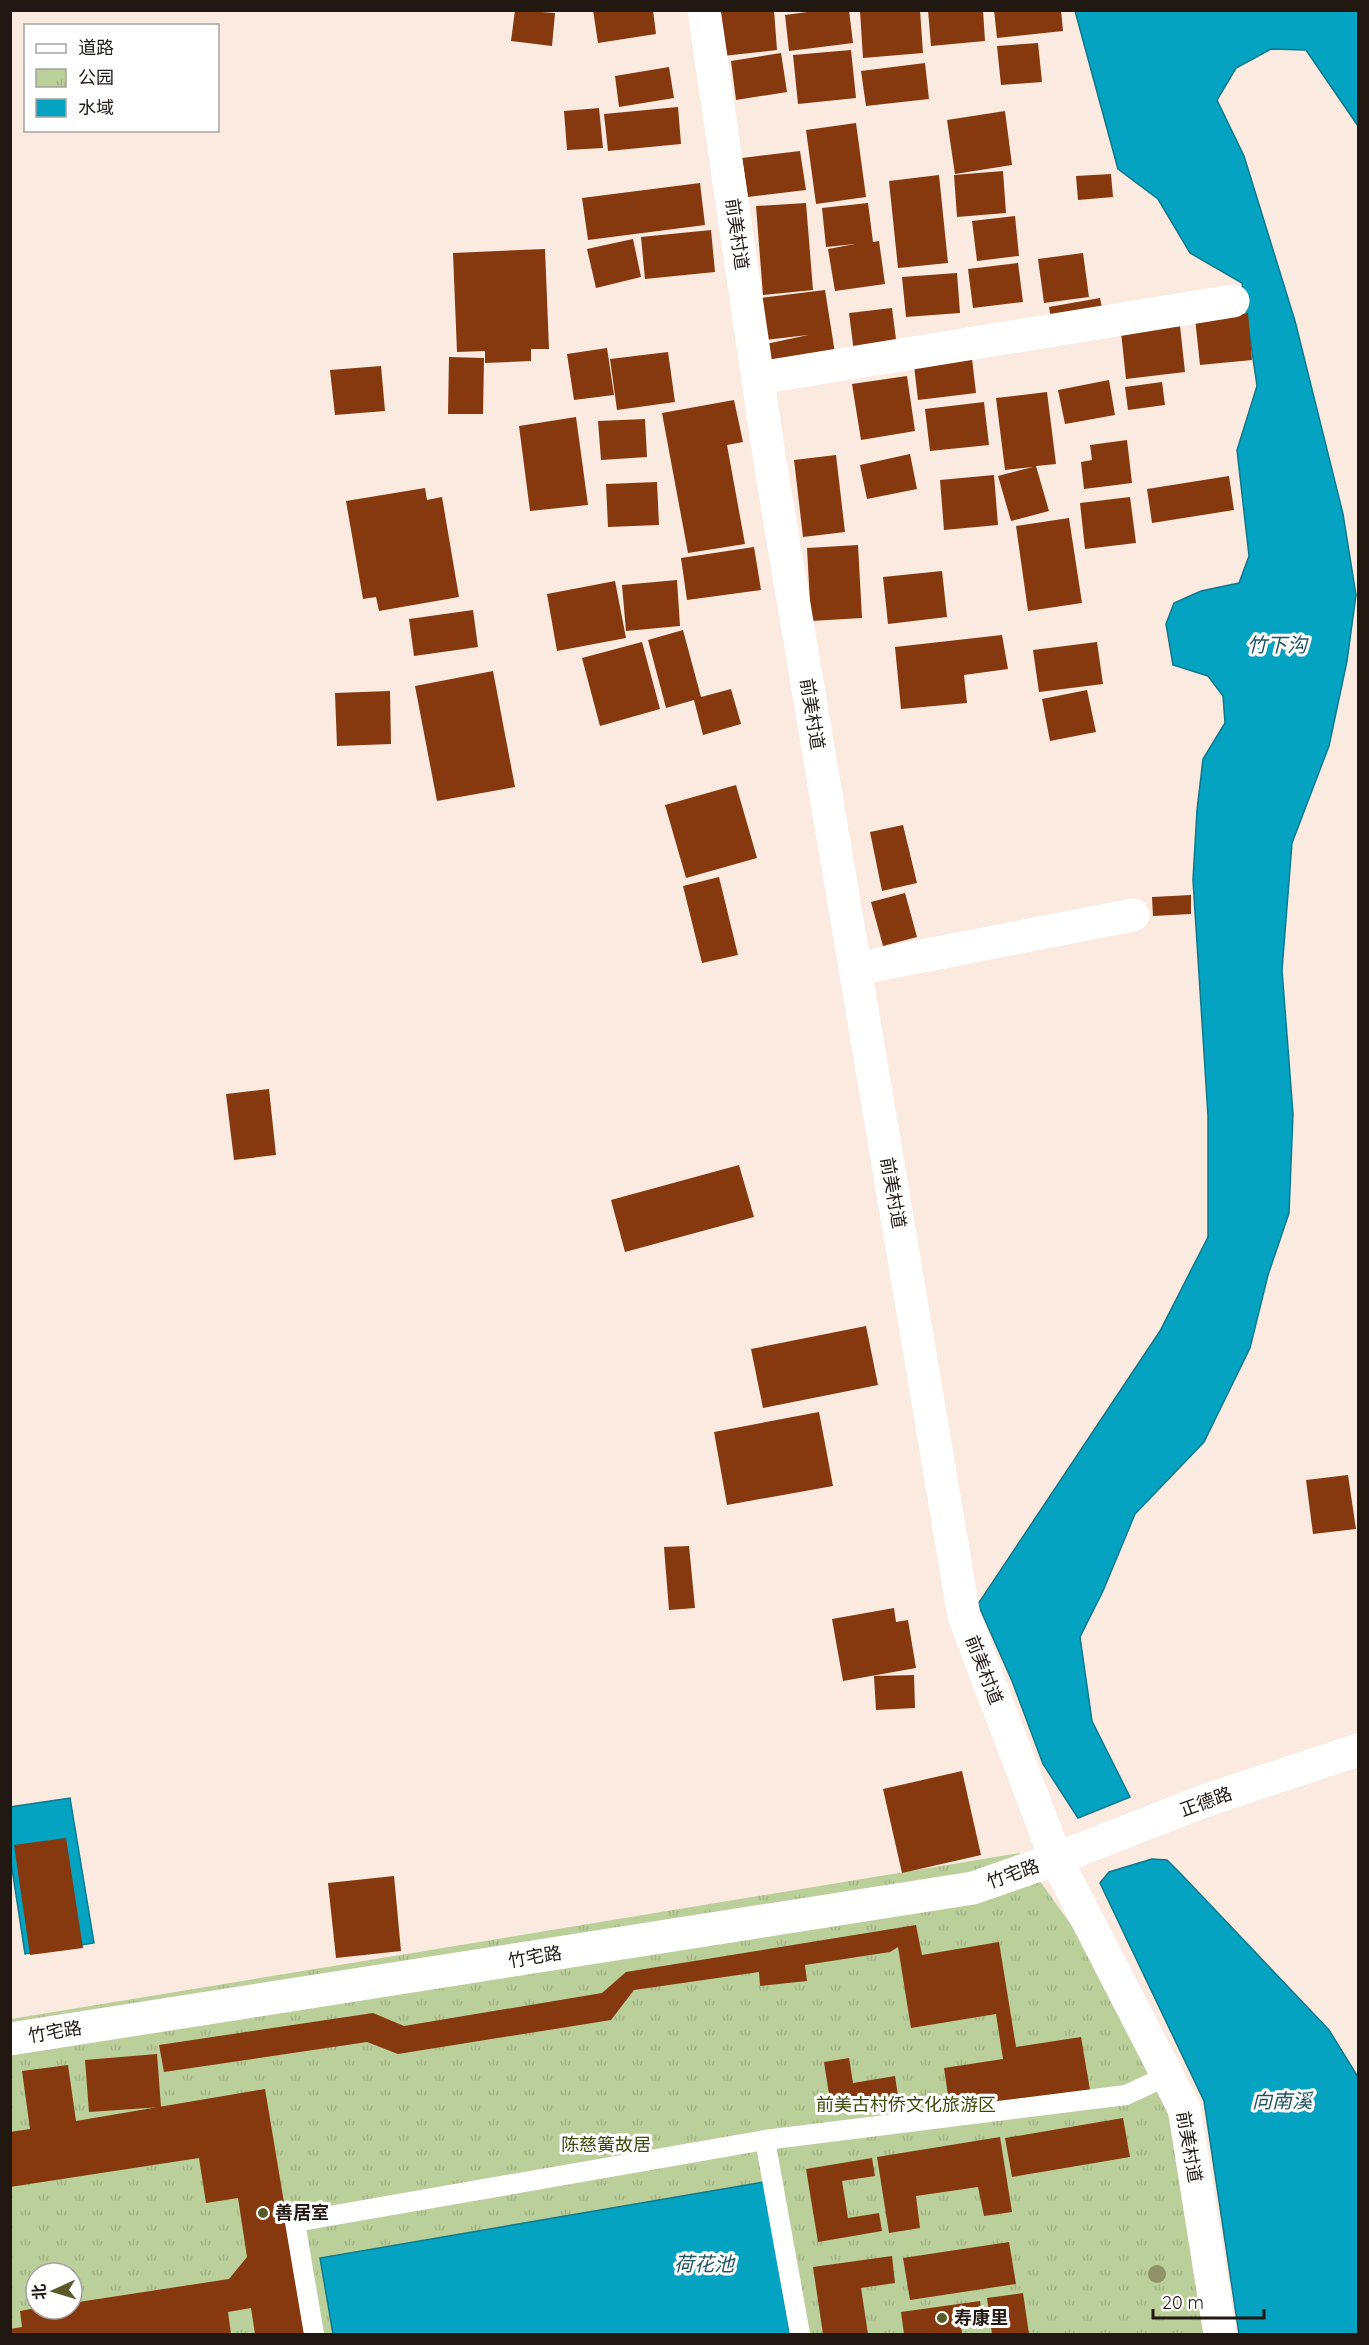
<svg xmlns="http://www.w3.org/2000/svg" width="1369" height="2345" viewBox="0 0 1369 2345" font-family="Quicksand,'Noto Sans SC',sans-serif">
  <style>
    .park { fill: url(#park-tufts); fill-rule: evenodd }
    .water { fill: #04a3c2; stroke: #0d798d; stroke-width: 1.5 }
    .building { fill: #86380e }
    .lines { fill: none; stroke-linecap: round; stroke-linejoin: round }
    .service { stroke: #fff; stroke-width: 20 }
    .minor { stroke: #fff; stroke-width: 33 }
    .tertiary { stroke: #fff; stroke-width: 33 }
    .tree { fill: #90926a }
    .poi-dot { fill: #5a5b28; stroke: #fff; stroke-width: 2 }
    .labels { text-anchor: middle; stroke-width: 6; stroke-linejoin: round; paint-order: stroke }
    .street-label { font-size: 18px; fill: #221812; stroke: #fff }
    .park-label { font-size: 18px; fill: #384a0a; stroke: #fff }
    .poi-label { font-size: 18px; font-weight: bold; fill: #221812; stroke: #fff; text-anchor: start }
    .water-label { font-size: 20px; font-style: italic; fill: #1f5461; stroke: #fff }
  </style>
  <defs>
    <pattern id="park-tufts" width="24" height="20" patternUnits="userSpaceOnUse" patternTransform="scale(1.5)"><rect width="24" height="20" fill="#bbcf9a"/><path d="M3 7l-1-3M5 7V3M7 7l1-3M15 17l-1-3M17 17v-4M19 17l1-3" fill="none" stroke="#a0b184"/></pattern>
  </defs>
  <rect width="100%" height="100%" fill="#fbeae0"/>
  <!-- park -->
  <path class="park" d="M1020,1853L1089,1950L1175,2129L1204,2334H11V2019ZM36,2273H72V2309H36Z"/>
  <!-- water -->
  <path class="water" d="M1075,11H1358V126L1306,50L1271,49L1236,68L1217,100L1244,156L1295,321L1343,514L1356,595L1347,661L1329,746L1292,843L1282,970L1293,1114L1289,1213L1268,1275L1250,1348L1204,1442L1135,1514L1103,1591L1080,1637L1092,1721L1130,1797L1078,1818L1043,1764L1012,1681L978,1604L1160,1331L1208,1237V1116L1193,880L1197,810L1203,759L1225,723L1223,696L1208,676L1173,665L1166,624L1174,603L1201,591L1239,583L1249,556L1237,450L1257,386L1242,283L1190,253L1158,199L1118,169Z
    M70,1798L94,1943L25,1954L11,1862L10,1807Z
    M1152,1859L1167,1860L1182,1875L1329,2030L1358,2077V2334H1239L1204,2101L1100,1883L1109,1872Z
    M764,2182L790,2334H333L320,2258Z"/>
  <!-- building -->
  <path class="building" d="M515,10L555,13L552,46L511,41Z
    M593,10H653L656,34L598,43Z
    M719,10H774L777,50L723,56Z
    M822,10H849L853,43L789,51L785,15Z
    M867,10H920L923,53L863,58L860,11Z
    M928,10H983L985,41L931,46Z
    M994,10H1061L1063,31L997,38Z
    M1038,43L1042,82L1001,85L997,46Z
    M851,50L856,98L798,104L793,55Z
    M781,53L787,92L736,100L731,61Z
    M925,63L929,99L866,106L861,71Z
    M669,67L674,98L619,107L615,76Z
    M678,107L681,144L608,151L604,114Z
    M599,108L603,148L567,150L564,111Z
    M1005,111L1012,165L955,174L947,120Z
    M856,123L866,197L816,204L806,130Z
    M800,151L806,190L748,197L742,158Z
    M1003,171L1006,213L957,217L954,175Z
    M1111,174L1113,197L1078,200L1076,176Z
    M939,175L948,263L898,268L889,181Z
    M700,183L705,225L588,240L582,198Z
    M806,203L813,290L763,295L756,206Z
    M868,203L873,242L879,241L885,284L835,291L828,249L855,244L826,247L822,208Z
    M1015,216L1019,256L977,261L972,221Z
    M711,230L715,272L645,279L641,237Z
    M633,239L641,277L596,288L587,249Z
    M545,249L549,349H531V361L485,363V351L457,352L453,253Z
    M1083,253L1089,297L1044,303L1038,259Z
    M1018,263L1023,302L973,308L968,269Z
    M957,273L960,313L906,317L902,277Z
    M825,290L837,366L773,378L766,344L808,335L765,340L760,298Z
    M1100,298L1107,332L1055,342L1049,307Z
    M892,308L898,355L855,360L849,313Z
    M1248,313L1252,360L1200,365L1195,318Z
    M1180,326L1185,372L1126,379L1121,332Z
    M607,348L614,395L574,400L567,354Z
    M971,350L976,393L918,400L913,357Z
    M668,352L675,402L617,410L610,359Z
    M449,357L484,358L483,414H448Z
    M381,366L385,411L335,415L330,370Z
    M907,376L915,431L861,440L852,384Z
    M1109,380L1115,415L1065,424L1058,390Z
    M1162,382L1165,405L1128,410L1125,387Z
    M1047,392L1056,464L1036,466L1049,511L1011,521L998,476L1033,467L1005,470L996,398Z
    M734,400L743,442L727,445L745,544L688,553L662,413Z
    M984,402L989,445L930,451L925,409Z
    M576,417L588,505L530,511L519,426Z
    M645,419L647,457L601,460L598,421Z
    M1127,440L1132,483L1084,489L1081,462L1092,460L1090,445Z
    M910,454L917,489L867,499L860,465Z
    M836,455L845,532L803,537L794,460Z
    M994,475L998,525L944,530L940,480Z
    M1229,476L1234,510L1152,523L1147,489Z
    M657,482L659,525L608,527L606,484Z
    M425,488L427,500L442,497L459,597L379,611L376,597L363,599L346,501Z
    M1130,497L1136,543L1085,549L1080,503Z
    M1069,518L1082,603L1028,611L1016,526Z
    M858,545L862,618L811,621L807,548Z
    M754,547L761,590L687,600L681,558Z
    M942,571L947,617L888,624L883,577Z
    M677,580L680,626L626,631L622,585Z
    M615,581L626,638L557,651L547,594Z
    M473,610L478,647L414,656L409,619Z
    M683,630L701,697L731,689L741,724L703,735L694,700L666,708L648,640Z
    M1002,635L1008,669L964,675L967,703L901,709L895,647Z
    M642,642L660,709L600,726L582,658Z
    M1097,642L1103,684L1039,692L1033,650Z
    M493,671L515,787L437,801L415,686Z
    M1087,690L1096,732L1050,741L1042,699Z
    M390,691L391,744L337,746L335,693Z
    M736,785L757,858L686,878L665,805Z
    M903,825L917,883L882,891L870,832Z
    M719,877L738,955L702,963L683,886Z
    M905,893L917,937L883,946L871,902Z
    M1191,895V914L1153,916L1152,897Z
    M269,1089L276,1155L234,1160L226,1094Z
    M739,1165L754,1217L625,1252L611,1200Z
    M866,1326L878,1385L763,1408L751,1349Z
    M819,1412L833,1486L727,1505L714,1432Z
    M1348,1475L1356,1529L1313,1534L1306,1480Z
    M689,1546L695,1608L669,1610L664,1547Z
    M894,1608L896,1622L908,1620L916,1668L843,1681L832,1619Z
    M914,1675L915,1708L876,1710L874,1676Z
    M962,1771L981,1855L902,1873L883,1789Z
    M66,1838L83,1948L30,1955L14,1845Z
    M394,1876L401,1951L336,1958L328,1883Z
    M916,1925L922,1955L999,1942L1016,2047L1081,2037L1090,2090L950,2109L944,2068L1003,2059L996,2014L911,2028L898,1947L890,1952L805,1965L807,1981L760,1986L759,1972L634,1990L611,2020L398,2054L367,2042L164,2072L159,2045L373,2013L404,2026L602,1993L626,1972Z
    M157,2054L161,2107L89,2112L85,2060Z
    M849,2058L853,2083L895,2076L898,2096L831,2107L824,2062Z
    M68,2065L76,2121L265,2089L306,2334H255L251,2308L228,2312L231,2334H10V2329L22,2327L20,2311L36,2308L72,2309V2303L229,2279L247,2257L238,2198L206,2203L199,2158L10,2187V2132L30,2129L22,2071Z
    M1123,2118L1130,2157L1012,2177L1005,2138Z
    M1000,2137L1012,2212L984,2216L978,2187L916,2196L920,2228L889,2233L877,2157Z
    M872,2158L875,2176L842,2181L848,2218L879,2213L882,2231L818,2242L806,2169Z
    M1009,2242L1016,2284L910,2300L903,2258Z
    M892,2256L895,2283L861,2288L868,2334H823L813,2267Z
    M1023,2293L1029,2334H992L987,2298Z
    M980,2301L983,2324L961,2327L962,2334H904L901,2312Z"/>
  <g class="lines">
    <!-- service -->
    <path class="service" d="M765,2140L800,2334
      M314,2334L295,2222L765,2140L1126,2095L1169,2075"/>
    <!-- minor -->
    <path class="minor" d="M758,378L1233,301
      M855,969L1133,915
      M10,2039L973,1888L1056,1859L1204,1801L1358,1750"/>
    <!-- tertiary -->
    <path class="tertiary" d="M704,10L770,462L964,1616L1056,1859L1184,2108L1220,2334"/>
  </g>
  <!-- trees -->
  <circle class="tree" cx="1157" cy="2274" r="9"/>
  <!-- markers -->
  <g class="poi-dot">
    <circle cx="263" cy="2213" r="6"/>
    <circle cx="942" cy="2318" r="6"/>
  </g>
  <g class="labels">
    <!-- street labels -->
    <g class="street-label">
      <text transform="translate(737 234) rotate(82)" y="6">前美村道</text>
      <text transform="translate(812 714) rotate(81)" y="6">前美村道</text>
      <text transform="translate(893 1193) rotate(80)" y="6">前美村道</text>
      <text transform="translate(984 1670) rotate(69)" y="6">前美村道</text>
      <text transform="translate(1206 1802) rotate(-20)" y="6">正德路</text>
      <text transform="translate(1013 1874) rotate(-19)" y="6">竹宅路</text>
      <text transform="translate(535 1957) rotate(-9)" y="6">竹宅路</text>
      <text transform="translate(55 2032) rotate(-9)" y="6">竹宅路</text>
      <text transform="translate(1189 2147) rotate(80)" y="6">前美村道</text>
    </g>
    <!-- park labels -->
    <g class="park-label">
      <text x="906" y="2111">前美古村侨文化旅游区</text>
      <text x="606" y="2151">陈慈簧故居</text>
    </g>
    <!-- poi labels -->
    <g class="poi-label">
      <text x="275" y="2219">善居室</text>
      <text x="954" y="2324">寿康里</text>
    </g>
    <!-- water labels -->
    <g class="water-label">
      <text x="1277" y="652">竹下沟</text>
      <text x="1282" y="2108">向南溪</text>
      <text x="704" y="2271">荷花池</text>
    </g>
  </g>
  <!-- border -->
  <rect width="1369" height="2345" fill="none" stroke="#221812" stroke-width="24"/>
  <!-- legend -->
  <rect x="24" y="24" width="195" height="108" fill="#ffffff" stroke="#a7a3a0" stroke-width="1.5"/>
  <rect x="36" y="44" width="30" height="9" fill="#ffffff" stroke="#a7a3a0" stroke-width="1.5"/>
  <text x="78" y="54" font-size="18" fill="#221812">道路</text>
  <rect x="36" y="69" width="30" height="18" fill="url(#park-tufts)" stroke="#a7a3a0" stroke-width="1.5"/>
  <text x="78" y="84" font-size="18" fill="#221812">公园</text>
  <rect x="36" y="99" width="30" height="18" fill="#04a3c2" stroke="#a7a3a0" stroke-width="1.5"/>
  <text x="78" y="114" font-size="18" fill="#221812">水域</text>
  <!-- north arrow -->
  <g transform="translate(54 2291) rotate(266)"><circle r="28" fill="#ffffff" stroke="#a7a3a0" stroke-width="1.5"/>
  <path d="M0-4.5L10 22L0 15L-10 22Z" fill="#5a5b28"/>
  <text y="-9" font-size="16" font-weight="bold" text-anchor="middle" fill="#221812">北</text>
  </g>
  <!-- scale -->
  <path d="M1153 2309v9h111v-9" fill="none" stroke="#221812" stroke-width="3"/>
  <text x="1162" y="2309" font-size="18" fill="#221812" stroke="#ffffff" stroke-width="4.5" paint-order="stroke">20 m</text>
</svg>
